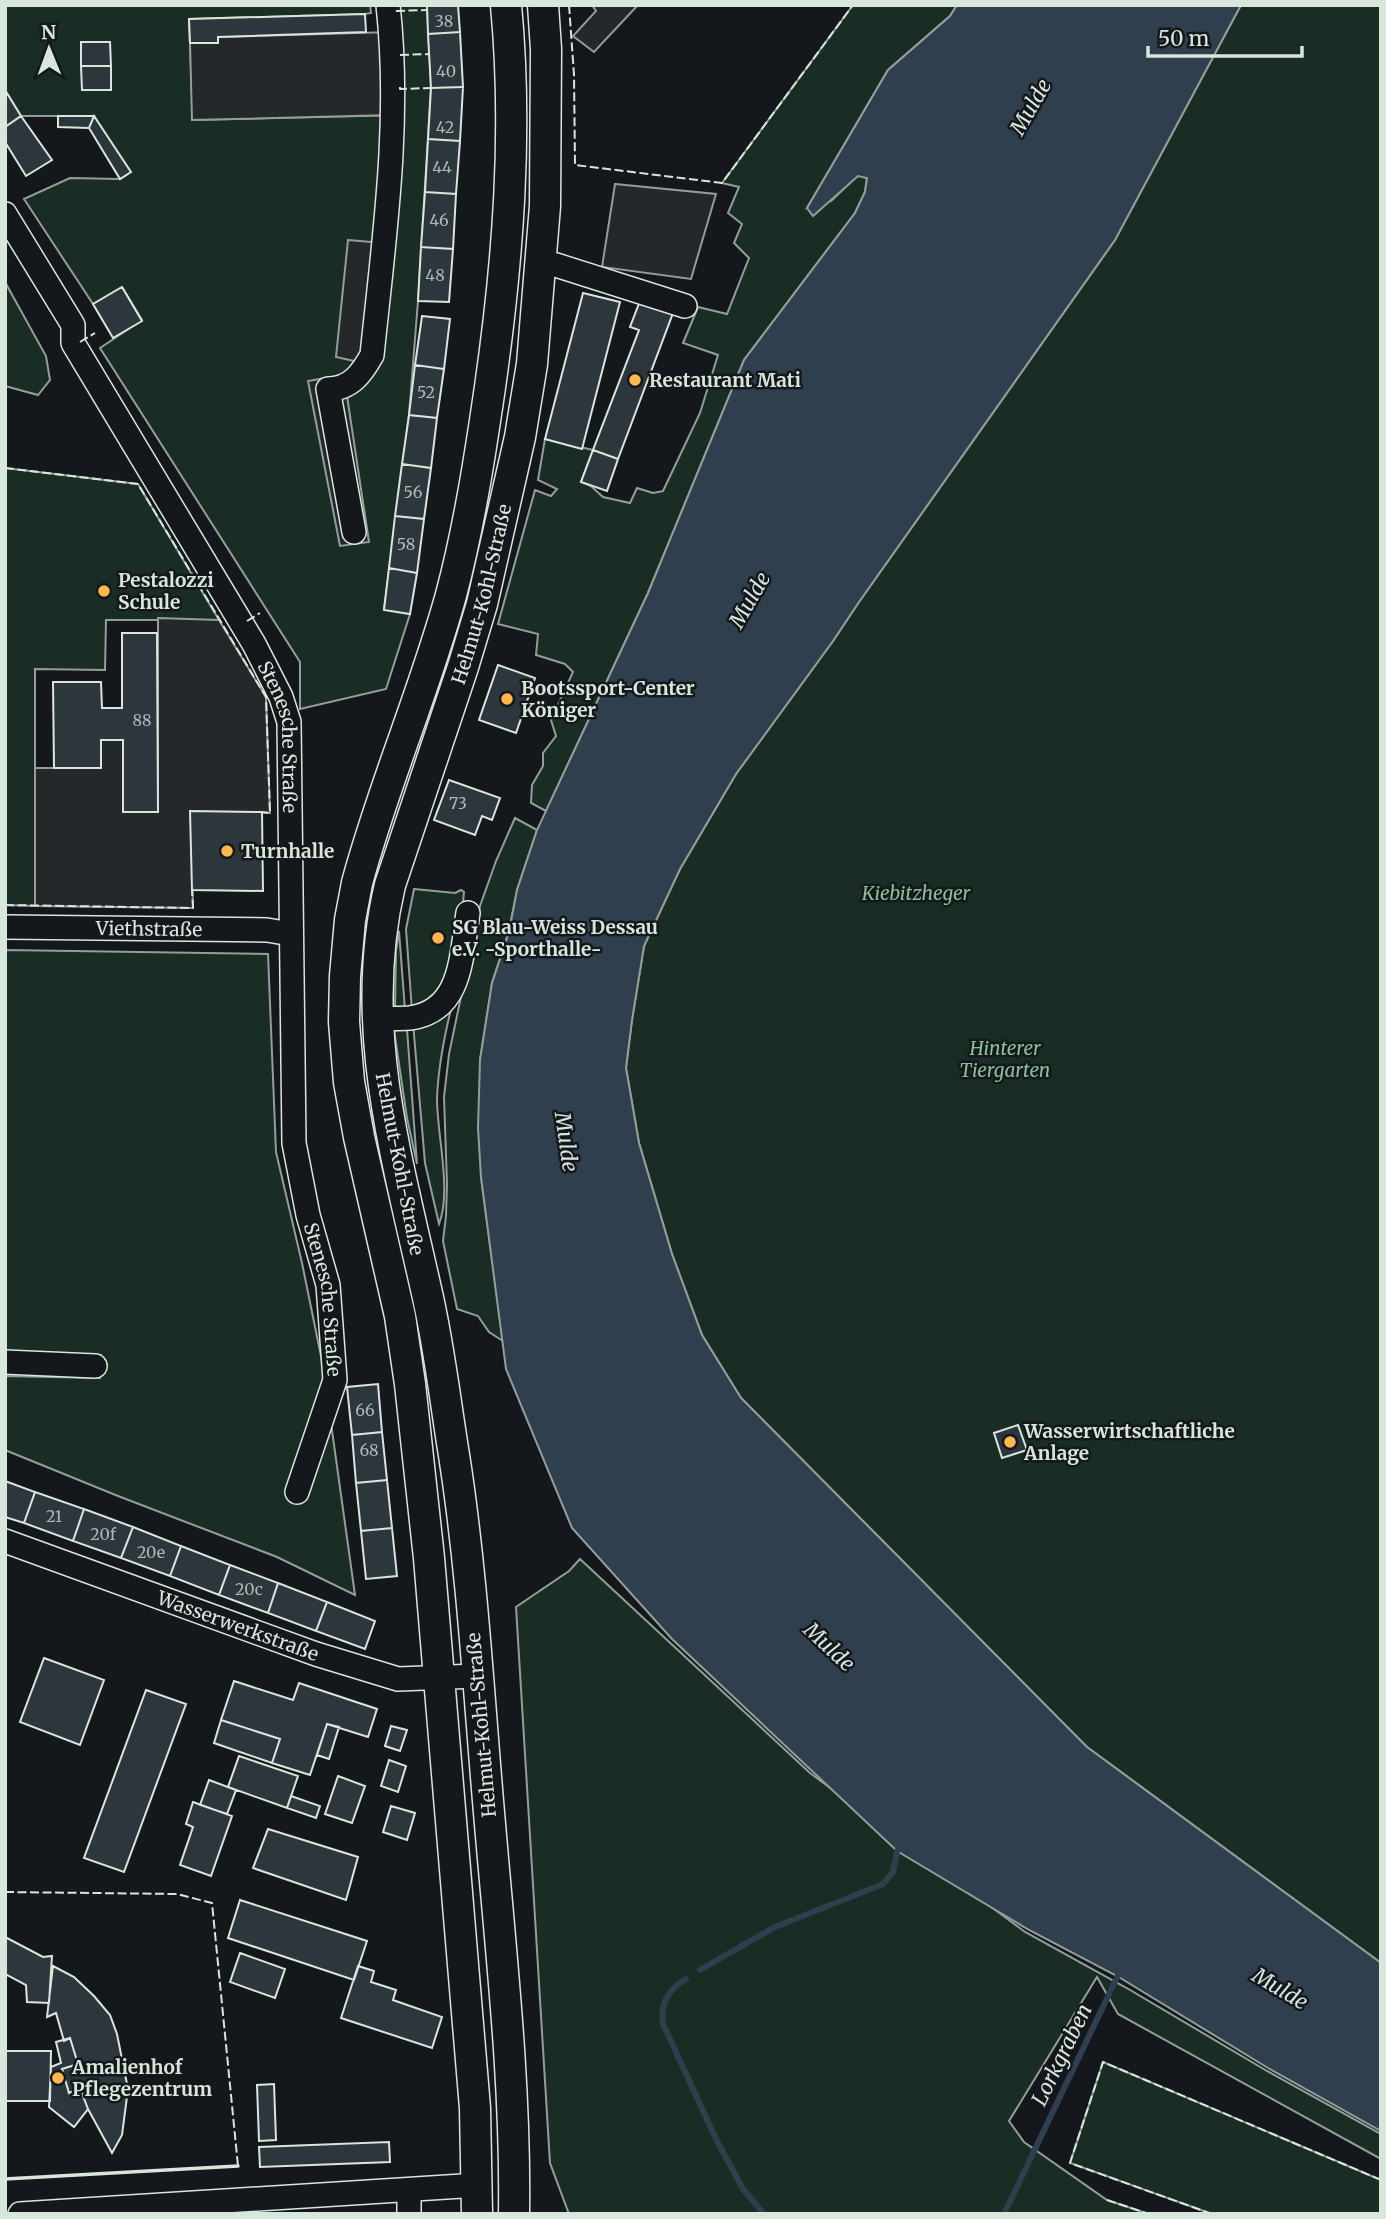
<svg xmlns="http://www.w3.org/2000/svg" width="1386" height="2219" viewBox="0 0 1386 2219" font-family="Merriweather,serif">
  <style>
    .green { fill: #1a2d24; stroke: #939e99; stroke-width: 2 }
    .parking { fill: #24282b; stroke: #939e99; stroke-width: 2 }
    .water { fill: #2f3f4d; stroke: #939e99; stroke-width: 2 }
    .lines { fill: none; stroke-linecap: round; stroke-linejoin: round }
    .stream { stroke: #2f3f4d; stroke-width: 6 }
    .building { fill: #2c363c; stroke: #d8e6dc; stroke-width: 2 }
    .minor-casing { stroke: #d8e6dc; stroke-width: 26 }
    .major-casing { stroke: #d8e6dc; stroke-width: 33 }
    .minor { stroke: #14181c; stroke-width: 23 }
    .major { stroke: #14181c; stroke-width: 30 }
    .fence { stroke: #d8e6dc; stroke-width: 2; stroke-dasharray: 9 3.5; stroke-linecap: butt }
    .wall { stroke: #d8e6dc; stroke-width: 3.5 }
    .poi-dot { fill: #ffb74d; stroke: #14181c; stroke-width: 2.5 }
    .labels { text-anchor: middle; stroke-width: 5; stroke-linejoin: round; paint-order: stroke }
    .number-label { font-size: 16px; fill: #adbab4 }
    .poi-label { font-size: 19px; font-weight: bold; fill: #d8e6dc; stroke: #14181c; text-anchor: start }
    .street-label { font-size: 19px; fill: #d8e6dc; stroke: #14181c }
    .park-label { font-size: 19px; font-style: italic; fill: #8ac095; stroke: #14181c }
    .water-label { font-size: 21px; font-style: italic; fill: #d8e6dc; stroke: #14181c }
  </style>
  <rect width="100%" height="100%" fill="#14181c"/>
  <!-- green -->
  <path class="green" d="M5,5H370L371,13L365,14L189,19L193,120L401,115L395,5H427L431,88L418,301L409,415L384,609L410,614L386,689L300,709V662L100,348L142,320L122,287L93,304L24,199L70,178L120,179L130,172L94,116H21L5,90Z
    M853,5H957L950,16L888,70L807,208L831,201L858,175L867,178L865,192L855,213L744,360L648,593L546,811L531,803L532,785L543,766V753L556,736L551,720L573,672L565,664L536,655L538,634L498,624L535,490L551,496L557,489L538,480L545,439L593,450L581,482L591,486L603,497L630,503L637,488L653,493L663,491L700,413L718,355L683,343L698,307L727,314L749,258L734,243L742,224L728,213L739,187L722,183Z
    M1241,5H1381V1963L1087,1747L741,1398L702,1335L672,1254L639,1143L626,1068L632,1020L644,946L680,869L736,774L833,641L859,602L1115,240Z
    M5,282L46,356L50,380L38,395L5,386Z
    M5,468L138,484L219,620H106L105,670L35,669V906L5,905Z
    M515,818L537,830L517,890L509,931L492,983L480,1060L481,1177L503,1341L489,1332L478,1316L457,1309L443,1241L446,1216L447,1184L444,1097L449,1054L480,906L496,861Z
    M414,889L455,893L461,890L464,892L461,922L448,990L412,1011L406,929Z
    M399,931L405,1010H395L396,951Z
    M5,950L268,954L276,1152L302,1263L323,1366L355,1595L277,1557L118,1496L5,1450V1376L100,1378L101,1355L5,1353Z
    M454,997C446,1028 438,1068 437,1099C437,1135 452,1191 439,1224L425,1163L413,1023Z
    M407,1029L417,1164L407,1118L394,1030Z
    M580,1559L810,1773L1025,1932L1125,1987L1267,2071L1381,2134V2159L1118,2014L1097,1977L1009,2121L1024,2142L1107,2200L1149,2214H569L550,2163L516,1607L569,1571Z
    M1103,2062L1381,2180V2214H1212L1070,2163Z"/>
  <!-- parking -->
  <path class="parking" d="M592,5H638L594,52L573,36L596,11Z
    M391,32L392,115L192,120L190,43H217L218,37Z
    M615,184L716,194L691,279L602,267Z
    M348,240L394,244L385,314L347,396L369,542L340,546L308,381L342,375L359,362L336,357Z
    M158,618L219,620L266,697L270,813L191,812L193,908L35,906V768H100L101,740H123V812H158Z"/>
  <!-- water -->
  <path class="water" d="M957,5H1241L1115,240L859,602L833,641L736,774L680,869L644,946L632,1020L626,1068L639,1143L672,1254L702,1335L741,1398L1087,1747L1381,1963V2131L1268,2068L1117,1976L1029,1930L897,1851L672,1639L572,1528L506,1369L481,1177L478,1128L480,1060L492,983L509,932L517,890L537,830L648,593L744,360L855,213L865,192L867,178L858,176L813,216L807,208L888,70L950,16Z"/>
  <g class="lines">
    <!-- stream -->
    <path class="stream" d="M700,1970L775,1927L883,1884L893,1872L897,1851
      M686,1979C668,1990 660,2003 663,2024L717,2141L743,2189L764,2214
      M1004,2214L1121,1969"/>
  </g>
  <!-- building -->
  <path class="building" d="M427,5H458L460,32L428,34Z
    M365,14L366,32L218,37V43H190L189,19Z
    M460,32L463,87L431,88L428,34Z
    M81,42H110L111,66H81Z
    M81,66H111V90H82Z
    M463,87L460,141L428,139L431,88Z
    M5,90L21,116L5,127Z
    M21,116L52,160L26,176L5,142V127Z
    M58,116H94L89,128L58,127Z
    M94,116L131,172L120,179L89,128Z
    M428,139L460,141L456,194L425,192Z
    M425,192L456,194L453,249L421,247Z
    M421,247L453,249L449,302L418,301Z
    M122,287L142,321L113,338L93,304Z
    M583,293L620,302L582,449L545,439Z
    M640,301L673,313L618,459L593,450L639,330L630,327Z
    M422,316L450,319L444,369L415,365Z
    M415,365L444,369L437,418L409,415Z
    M409,415L437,418L431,468L402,464Z
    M593,450L618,459L607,491L581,482Z
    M402,464L431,468L424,519L395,516Z
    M395,516L424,519L417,573L389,568Z
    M389,568L417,573L410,614L384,610Z
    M122,633H157L158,812H123V740H101V768H54L53,682H101L102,708H122Z
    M498,665L535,678L516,733L479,720Z
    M449,780L500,798L492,820L482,816L475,835L434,820Z
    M190,811L262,812L263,891L192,890Z
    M378,1384L382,1432L352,1435L347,1387Z
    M1018,1425L1027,1450L1002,1458L994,1433Z
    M382,1432L387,1480L356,1483L352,1435Z
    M387,1480L392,1528L361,1531L356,1483Z
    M5,1481L35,1492L24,1523L5,1517Z
    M35,1492L84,1509L73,1541L24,1523Z
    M84,1509L133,1527L121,1558L73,1541Z
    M133,1527L181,1546L170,1576L121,1558Z
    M392,1528L397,1576L366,1579L361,1531Z
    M181,1546L230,1565L219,1595L170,1576Z
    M230,1565L278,1583L268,1613L219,1595Z
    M278,1583L327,1602L316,1631L268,1613Z
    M327,1602L375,1621L365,1649L316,1631Z
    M44,1658L104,1680L80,1745L20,1722Z
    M234,1681L293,1700L299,1683L377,1709L368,1737L327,1724L310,1775L272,1763L280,1739L221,1720Z
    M146,1690L186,1704L124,1872L84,1858Z
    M221,1720L280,1739L272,1763L214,1743Z
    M327,1724L339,1727L329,1759L317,1755Z
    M391,1726L407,1730L400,1751L385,1746Z
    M239,1756L298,1776L287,1808L228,1787Z
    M389,1760L406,1766L398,1792L381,1786Z
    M338,1776L365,1786L352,1823L325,1814Z
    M209,1780L236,1790L227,1814L200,1805Z
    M291,1796L320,1806L316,1818L287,1808Z
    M193,1802L232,1816L211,1876L180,1865L193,1827L186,1824Z
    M391,1806L415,1813L407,1840L383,1832Z
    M268,1829L358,1857L346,1900L253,1868Z
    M240,1900L367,1941L354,1980L228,1938Z
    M5,1937L43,1957L52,1956L49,2003L27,2002L26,1985L5,1974Z
    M240,1953L285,1969L275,1998L230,1982Z
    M53,1966L74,1977L94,1996L110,2015L117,2034L128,2089L122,2135L112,2153L88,2109L80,2088L69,2093L62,2069L78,2064L70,2038L64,2041L56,2013L47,2017Z
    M358,1966L374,1971L371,1982L396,1990L393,2000L442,2017L432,2048L341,2018Z
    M70,2038L78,2064L62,2069L69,2093L80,2088L88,2109L74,2127L49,2107L51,2067L61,2063L56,2042Z
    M5,2051H51L50,2101H5Z
    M274,2084L276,2140L259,2141L257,2085Z
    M389,2142L390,2162L260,2167L259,2147Z"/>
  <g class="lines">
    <!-- minor casing -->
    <g class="minor-casing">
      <g id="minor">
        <path id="s1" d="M5,214L73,325V343L254,644L281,697L289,722L294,1143L308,1215L328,1285L335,1380L297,1492"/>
        <path d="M541,263L556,265L685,306"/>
        <path d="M354,532L328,389C351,389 362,373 372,355C384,239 401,122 388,5"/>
        <path id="s2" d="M5,927L267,930L291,934"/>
        <path d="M377,1018C388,1018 400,1019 410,1018C463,1011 461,954 468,913"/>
        <path d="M5,1362L95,1366"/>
        <path id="s3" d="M5,1541L316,1654L398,1679L477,1676"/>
        <path d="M20,2214L478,2185"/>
        <path d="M409,2214V2190"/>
      </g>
    </g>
    <!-- major casing -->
    <g class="major-casing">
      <g id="major">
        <path d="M477,2214L475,2108L429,1558L410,1384L400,1316L359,1137L349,1082L344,1022L345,976L350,920L357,883C383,786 424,693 451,595C469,527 480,456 490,387C508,261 518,132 506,5"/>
        <path id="s4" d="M514,2214C516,2084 501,1954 490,1824C479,1701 473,1577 454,1455C445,1400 439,1344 426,1289C396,1154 357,1024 390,885L463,667L482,604L520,437L532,364L545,206L546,49L543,5"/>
      </g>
    </g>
    <!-- minor -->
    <use href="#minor" class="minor"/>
    <!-- major -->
    <use href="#major" class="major"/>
    <!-- fence -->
    <path class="fence" d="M569,5L574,75L575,165L722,183L853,5
      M396,11L427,10
      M400,55L430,54
      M400,87V89L431,88
      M80,342L95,333
      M5,468L138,484L266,697L270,813L262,812
      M247,621L260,613
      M5,905L193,908L192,890
      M5,1892L177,1894L212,1903L238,2166
      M1107,2200L1149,2214
      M1212,2214L1070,2163L1103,2062L1381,2180"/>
    <!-- wall -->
    <path class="wall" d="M5,2179L238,2166"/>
  </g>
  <!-- markers -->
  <g class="poi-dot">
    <circle cx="635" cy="380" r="7"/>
    <circle cx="104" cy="591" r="7"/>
    <circle cx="507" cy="699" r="7"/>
    <circle cx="227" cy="851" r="7"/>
    <circle cx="438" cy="938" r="7"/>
    <circle cx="1010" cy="1442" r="7"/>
    <circle cx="58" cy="2078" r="7"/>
  </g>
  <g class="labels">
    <!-- number labels -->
    <g class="number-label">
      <text x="444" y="27">38</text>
      <text x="446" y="77">40</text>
      <text x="445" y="133">42</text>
      <text x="442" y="173">44</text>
      <text x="439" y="226">46</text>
      <text x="435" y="281">48</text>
      <text x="426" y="398">52</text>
      <text x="413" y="498">56</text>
      <text x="406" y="550">58</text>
      <text x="142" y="726">88</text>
      <text x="458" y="809">73</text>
      <text x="365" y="1416">66</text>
      <text x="369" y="1456">68</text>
      <text x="54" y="1522">21</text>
      <text x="103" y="1540">20f</text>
      <text x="151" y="1558">20e</text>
      <text x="249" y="1595">20c</text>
    </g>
    <!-- poi labels -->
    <g class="poi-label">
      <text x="649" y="387">Restaurant Mati</text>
      <text x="118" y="587">Pestalozzi<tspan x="118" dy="22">Schule</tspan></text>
      <text x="521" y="695">Bootssport-Center<tspan x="521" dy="22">Königer</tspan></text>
      <text x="241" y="858">Turnhalle</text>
      <text x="452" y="934">SG Blau-Weiss Dessau<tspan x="452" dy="22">e.V. -Sporthalle-</tspan></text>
      <text x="1024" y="1438">Wasserwirtschaftliche<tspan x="1024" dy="22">Anlage</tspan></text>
      <text x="72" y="2074">Amalienhof<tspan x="72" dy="22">Pflegezentrum</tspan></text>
    </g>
    <!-- street labels -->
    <g class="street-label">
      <text dy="7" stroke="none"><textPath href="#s4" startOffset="1645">Helmut-Kohl-Straße</textPath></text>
      <text dy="7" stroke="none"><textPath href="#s1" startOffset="598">Stenesche Straße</textPath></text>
      <text dy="7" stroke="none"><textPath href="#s2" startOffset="144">Viethstraße</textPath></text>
      <text transform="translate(400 1164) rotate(79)" y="7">Helmut-Kohl-Straße</text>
      <text dy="7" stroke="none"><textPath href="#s1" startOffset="1166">Stenesche Straße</textPath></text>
      <text dy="7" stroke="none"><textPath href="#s3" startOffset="248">Wasserwerkstraße</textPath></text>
      <text transform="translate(481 1725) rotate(-95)" y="7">Helmut-Kohl-Straße</text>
    </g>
    <!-- park labels -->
    <g class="park-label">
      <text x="916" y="900">Kiebitzheger</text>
      <text x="1005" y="1055">Hinterer<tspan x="1005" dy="22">Tiergarten</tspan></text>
    </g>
    <!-- water labels -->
    <g class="water-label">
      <text transform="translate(1031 107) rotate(-60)" y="7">Mulde</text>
      <text transform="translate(750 600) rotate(-60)" y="7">Mulde</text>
      <text transform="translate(566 1142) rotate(82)" y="7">Mulde</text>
      <text transform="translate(829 1647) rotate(43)" y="7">Mulde</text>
      <text transform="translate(1280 1989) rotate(31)" y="7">Mulde</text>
      <text transform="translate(1062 2055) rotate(-64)" y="7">Lorkgraben</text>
    </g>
  </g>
  <!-- border -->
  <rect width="1386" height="2219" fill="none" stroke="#d8e6dc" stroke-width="14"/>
  <!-- north arrow -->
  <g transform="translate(49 49) rotate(359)" stroke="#14181c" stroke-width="5" paint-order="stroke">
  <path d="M0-5L12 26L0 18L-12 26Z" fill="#d8e6dc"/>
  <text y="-10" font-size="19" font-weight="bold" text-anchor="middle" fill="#d8e6dc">N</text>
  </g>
  <!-- scale -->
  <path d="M1148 46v10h154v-10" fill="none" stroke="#d8e6dc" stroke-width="3.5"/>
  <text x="1158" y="46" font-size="21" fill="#d8e6dc" stroke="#14181c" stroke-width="5" paint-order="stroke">50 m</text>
</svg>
